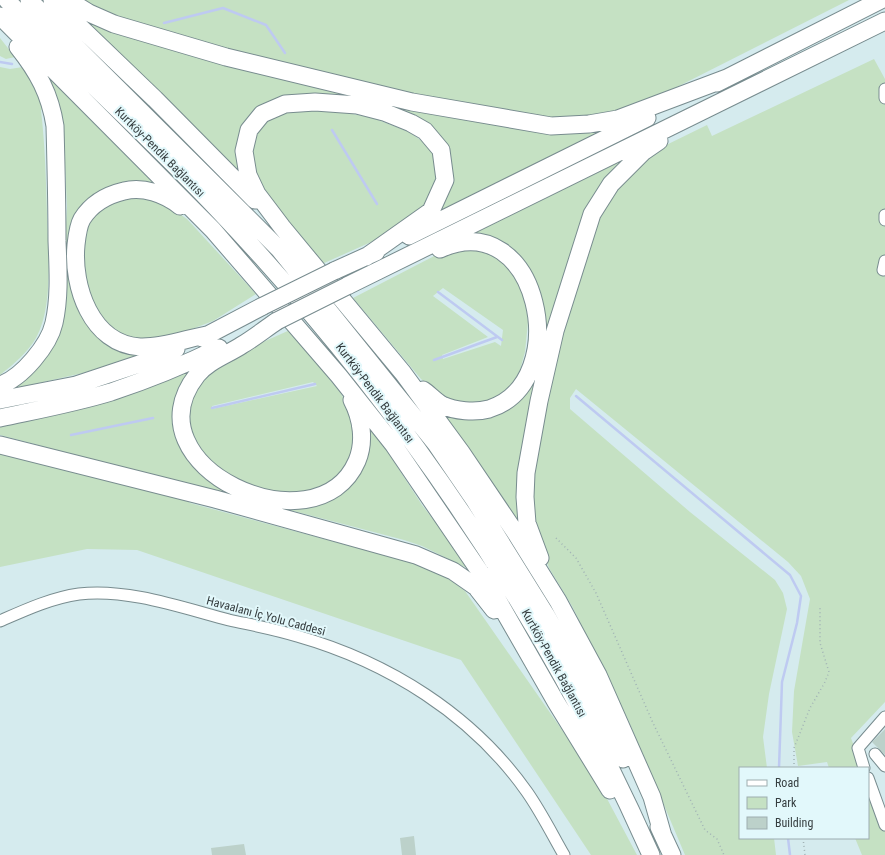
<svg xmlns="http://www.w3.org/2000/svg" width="885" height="855" viewBox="0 0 885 855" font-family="'Roboto Condensed',sans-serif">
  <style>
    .green { fill: #c5e1c3; fill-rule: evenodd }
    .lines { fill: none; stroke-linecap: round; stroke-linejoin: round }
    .stream { stroke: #becaf1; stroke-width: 2.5 }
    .building { fill: #bcd1ca }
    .minor-casing { stroke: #788c8f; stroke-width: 13 }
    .highway-casing { stroke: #788c8f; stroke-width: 19 }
    .path { stroke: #a1b2b5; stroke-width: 1.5; stroke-dasharray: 1 3; stroke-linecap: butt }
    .minor { stroke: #fff; stroke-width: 11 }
    .highway { stroke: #fff; stroke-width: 17 }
    .highway-bridge-casing { stroke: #788c8f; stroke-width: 19; stroke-linecap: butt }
    .highway-bridge { stroke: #fff; stroke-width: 17 }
    .labels { text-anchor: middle; stroke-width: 4; stroke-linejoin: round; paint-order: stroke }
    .street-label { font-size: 12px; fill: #353d3f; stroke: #e2f8fb }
  </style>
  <rect width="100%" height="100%" fill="#d5ebee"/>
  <!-- green -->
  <path class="green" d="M78,0H849L673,89L623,111L597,118L541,119L465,106L219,50L114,17Z
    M66,4L221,60L594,128L595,135L436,214L447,195L436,133L317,94L280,96L257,110L242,178Z
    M0,38L15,57L6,59L0,56Z
    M874,59L885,79V702L851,738L862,768H829L827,762L798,766L792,732L794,691L810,599L801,576L788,562L576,389L570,398V409L690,512L775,580L783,593L787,609L769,694L763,737L767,768H740V838H774L776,855H685L629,722L572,606L549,568L534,528L530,500L549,382L585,249L611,191L656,150L707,125L712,136Z
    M0,67L10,69L23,67L38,91L43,109L41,110C45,145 46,179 47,214C48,250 54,305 36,338C28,352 13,365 0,375Z
    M44,70L163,187L84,206L79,307L145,354L83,373L8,390L51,345L65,244L67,206L63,127L59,103Z
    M289,111H337L373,118L409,132L429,146L436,159L437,184L427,207L389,234L322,264L262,191L251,155L255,135L268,120Z
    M626,156L554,315L526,541L435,405L500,412L516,403L532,384L541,360L542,298L528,267L505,245L485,237L466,236Z
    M139,196L159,200L187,219L256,294L213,321L179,334L149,341L129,339L106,327L90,303L81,247L86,228L98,210L117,200Z
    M476,248L498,256L516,275L525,300L528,322L525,352L520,370L514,381L504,392L488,402L469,404L445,399L421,379L353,298L440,253ZM443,288L503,330L501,346L495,342L443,359L442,355L488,337L433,296Z
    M290,330L340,392L354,417L356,444L344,473L312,493L281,494L223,475L192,443L187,403L200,378L245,350ZM313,382L317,386L212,409V406Z
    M195,370L178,433L239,494L336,495C369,471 364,456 367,420L422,505L473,571L422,546L404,540L286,509L284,510L0,435V425L60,414L131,394Z
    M0,452L187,500L190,503L421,565L445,576L465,591L597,780L637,855H591L461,660L137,550L87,549L0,567Z
    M868,786L885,823V855H862L855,838H868Z"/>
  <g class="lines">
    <!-- stream -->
    <path class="stream" d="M164,23L223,8L266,25L285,53
      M0,62L12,64
      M332,130L377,204
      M438,292L502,340
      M434,360L497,337
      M576,396L790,575L801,596L797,623L782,682L779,768
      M212,408L315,384
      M71,435L153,418
      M788,838L790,855"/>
  </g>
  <!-- building -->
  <path class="building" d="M885,729V755L872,742Z
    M414,836L416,855H402L400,838Z
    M244,844L246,855H212L211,848Z"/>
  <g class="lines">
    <!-- minor casing -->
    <g class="minor-casing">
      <path id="minor" d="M885,89V98
        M885,215V220
        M883,270L885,261
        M0,621C25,610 51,598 79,594C127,588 183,608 229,620C252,625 275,629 297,636C388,662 472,714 527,792C541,812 552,834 564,855
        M875,754L885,766
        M864,768L858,748L885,717
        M868,778L885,825"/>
    </g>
    <!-- highway casing -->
    <g class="highway-casing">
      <path id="highway" d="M7,0C26,22 48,41 68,61C120,112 173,161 222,214C400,402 546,618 651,855
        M29,0L279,249L436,444L475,501L546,615L591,695L623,759
        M52,0L155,99L255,200
        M68,0L89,13L114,24L226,57L412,102L551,126L589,124L618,119L727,78
        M0,16L213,230L339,376L393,444L489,585L556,702L610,790
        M717,83L881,0
        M180,206C165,194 143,186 124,191C107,195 92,203 82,219C78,226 77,236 76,245C72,286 91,344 140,347C163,348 188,338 211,334
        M409,236L647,118
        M366,257L431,211L445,180L441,150L425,131L411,123L384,112L357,105L315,102L285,104L262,114L249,130L244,151L248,175L257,194L282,227L403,373L461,452L515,532L558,601L598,675L652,797L663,836
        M334,271L376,252
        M347,286L885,21
        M277,321C265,329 254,338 242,345C227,355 208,361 197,375C125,466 317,554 357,461C365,442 362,419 352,400
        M202,338L263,306
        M0,385C22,378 49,345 54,323C60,296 58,268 57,241C57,203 56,164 55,126C50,94 38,72 18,47
        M423,390C429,394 435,401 442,405C455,411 475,413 489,409C575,382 539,204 440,249
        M0,400L76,385L145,362L176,349
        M0,418C37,410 75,403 111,392C147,380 184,365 219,348
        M0,445L215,499L416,555L453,571L476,587L494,610
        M540,558L527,523L525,497L526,473L539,401L555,331L592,214L611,184L643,152L659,141
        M659,827L672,855"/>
    </g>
    <!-- path -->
    <path class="path" d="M556,538L576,558L596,593L653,723L705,830L717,839L724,855
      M794,768V748L810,708L825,682L829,672L820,643V607
      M803,838L805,855"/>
    <!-- minor -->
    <use href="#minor" class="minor"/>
    <!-- highway -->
    <use href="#highway" class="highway"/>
    <!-- highway-bridge casing -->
    <g class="highway-bridge-casing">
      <path id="highway-bridge" d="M263,306L334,271
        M277,321L347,286"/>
    </g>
    <!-- highway-bridge -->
    <use href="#highway-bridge" class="highway-bridge"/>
  </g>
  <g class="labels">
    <!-- street labels -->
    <g class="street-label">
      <text transform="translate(160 152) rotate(45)" y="4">Kurtköy-Pendik Bağlantısı</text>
      <text transform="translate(375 393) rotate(53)" y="4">Kurtköy-Pendik Bağlantısı</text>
      <text transform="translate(266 616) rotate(15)" y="4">Havaalanı İç Yolu Caddesi</text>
      <text transform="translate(554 663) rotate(61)" y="4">Kurtköy-Pendik Bağlantısı</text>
    </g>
  </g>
  <!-- legend -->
  <rect x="739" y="767" width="130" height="72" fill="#e2f8fb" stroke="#9dadb0"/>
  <rect x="747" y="780" width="20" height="6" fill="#ffffff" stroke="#9dadb0"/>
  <text x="775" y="787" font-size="12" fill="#353d3f">Road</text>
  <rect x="747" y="797" width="20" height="12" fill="#c5e1c3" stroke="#9dadb0"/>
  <text x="775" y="807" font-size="12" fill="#353d3f">Park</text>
  <rect x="747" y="817" width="20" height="12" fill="#bcd1ca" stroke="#9dadb0"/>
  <text x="775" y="827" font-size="12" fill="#353d3f">Building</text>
</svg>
